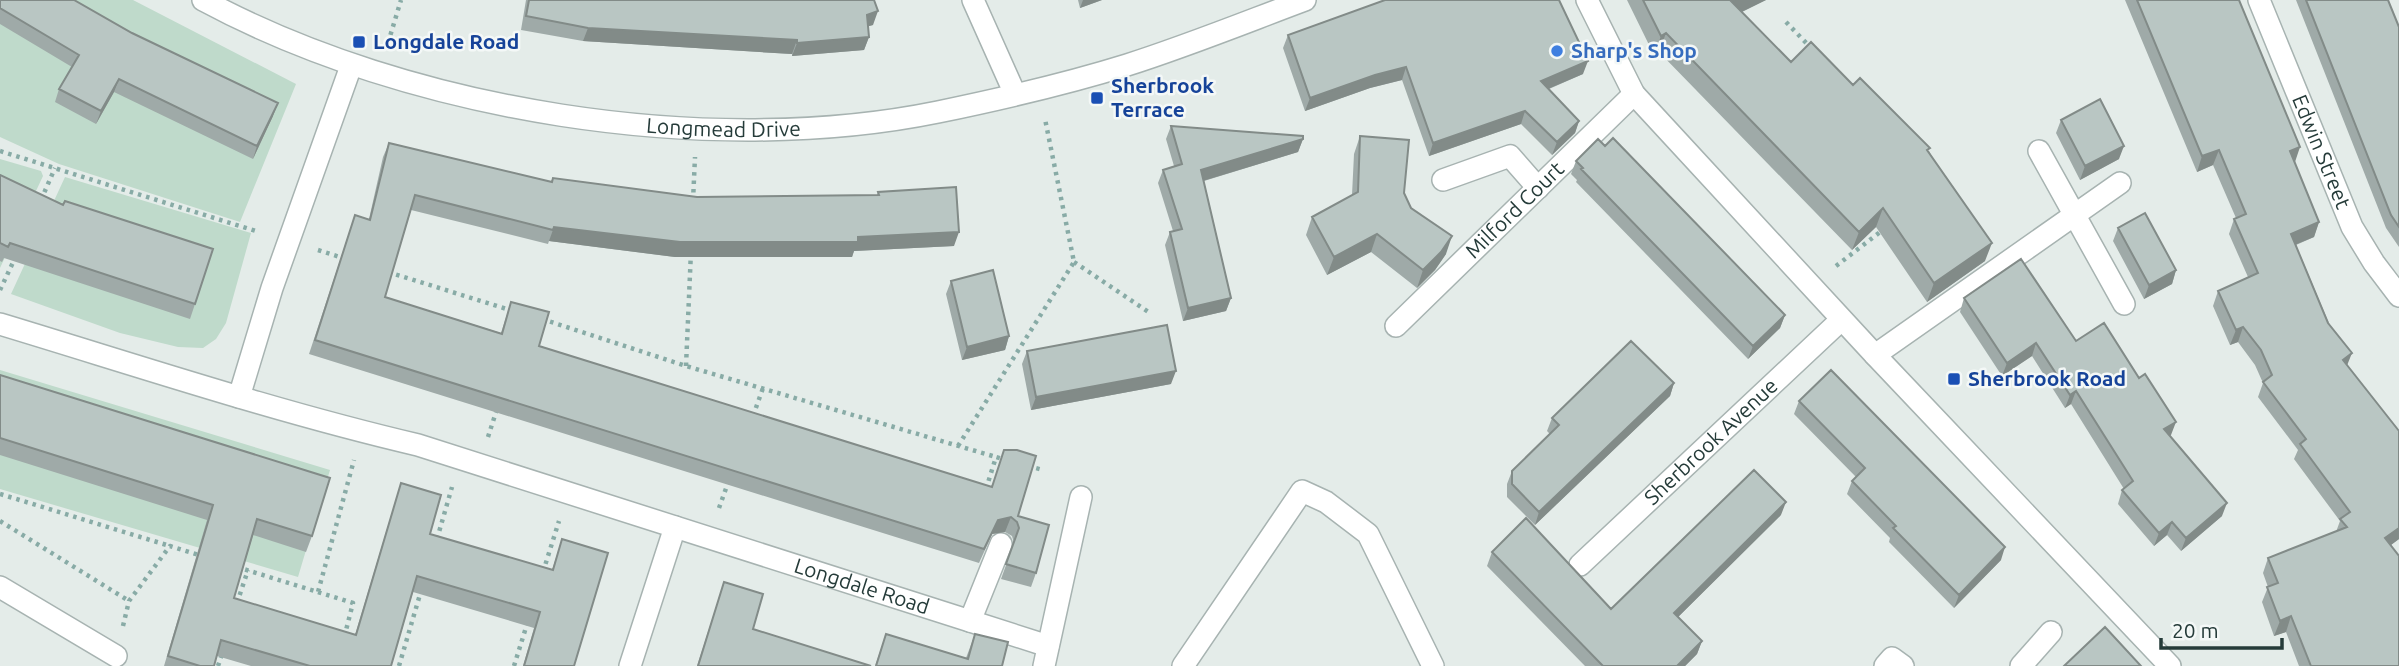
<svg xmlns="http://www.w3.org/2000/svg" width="2399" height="666" viewBox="0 0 2399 666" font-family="Ubuntu,sans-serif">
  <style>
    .green { fill: #bfdacb }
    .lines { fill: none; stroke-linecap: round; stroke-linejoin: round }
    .minor-casing { stroke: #a7b3b1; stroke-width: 24 }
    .path { stroke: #88aba6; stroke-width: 4.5; stroke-dasharray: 3.5 5; stroke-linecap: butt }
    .minor { stroke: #fff; stroke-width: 21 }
    .wall { fill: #9faaa8 }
    .shaded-wall { fill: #828b88 }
    .building { fill: #b9c6c3; stroke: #828b88; stroke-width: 2 }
    .transit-dot { fill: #1a4fb4; stroke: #f4f8f7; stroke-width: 2.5 }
    .shop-dot { fill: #3f7fe0; stroke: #f4f8f7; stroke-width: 2.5 }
    .labels { text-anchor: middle; stroke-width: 5; stroke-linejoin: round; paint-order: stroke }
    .transit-label { font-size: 21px; font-weight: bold; fill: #164399; stroke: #f4f8f7; text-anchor: start }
    .shop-label { font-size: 21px; font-weight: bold; fill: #366cbe; stroke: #f4f8f7; text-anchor: start }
    .street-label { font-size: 21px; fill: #253b39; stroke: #f4f8f7 }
  </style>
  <rect width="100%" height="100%" fill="#e4ece9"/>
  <!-- green -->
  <path class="green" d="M0,0H133L296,84L240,222L59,164L0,137Z
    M0,159L41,171L43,176L0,268Z
    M65,177L251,233L226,323L216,339L203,348L178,347L120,333L11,294Z
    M0,370L330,470L298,577L0,489Z"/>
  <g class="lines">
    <!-- minor casing -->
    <g class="minor-casing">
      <g id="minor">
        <path id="s1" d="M203,0C409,111 708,159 938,112C1001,99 1066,84 1127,65C1187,46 1246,22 1305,0"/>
        <path d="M973,0L1015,94"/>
        <path d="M1587,0L1634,94L1875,355L2170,666"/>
        <path id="s2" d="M2259,0L2352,227L2374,263L2399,296"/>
        <path d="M2039,151L2124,304"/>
        <path d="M1443,180L1510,156L1538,188"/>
        <path id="s3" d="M0,324C139,366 277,412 418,445L970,621L1001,544"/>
        <path id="s4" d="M1396,326L1634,94"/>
        <path d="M1875,355L2120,183"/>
        <path d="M239,397L272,288L351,66"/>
        <path id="s5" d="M1580,565L1841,320"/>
        <path d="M0,587L116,656"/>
        <path d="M970,621L1048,646"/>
        <path d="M630,666L675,527"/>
        <path d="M1044,666L1081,497"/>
        <path d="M1183,666L1302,491L1326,502L1368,534L1433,666"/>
        <path d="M1885,666L1892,658L1903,666"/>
        <path d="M2021,666L2051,632"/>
      </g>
    </g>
    <!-- path -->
    <path class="path" d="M1786,22L1812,49
      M388,43L401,0
      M0,151L259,232
      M41,200L55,168
      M693,201L695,157
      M318,250L346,259
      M1074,262L1150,313
      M1836,266L1884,229
      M388,272L513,311
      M0,290L16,256
      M542,319L686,366L996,457
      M686,366L691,251
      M753,416L763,388
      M488,437L497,409
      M958,446L1074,262L1045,119
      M1028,466L1043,470
      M986,489L996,457L1006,460
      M0,494L170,546
      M719,508L729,480
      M0,521L129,601
      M437,539L452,487
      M237,567L318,592L354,460
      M543,572L559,521
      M318,592L353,603L344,638
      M237,603L248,570
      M123,626L129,601L170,546L202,556
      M218,666L223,651
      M399,666L421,591
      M514,666L528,621"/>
    <!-- minor -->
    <use href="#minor" class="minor"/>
  </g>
  <!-- wall -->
  <path class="wall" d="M0,0L273,116L253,159L114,92L96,124L55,102L59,89L72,67L0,24Z
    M526,0H874L873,25L868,26L869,37L864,50L792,56V54L583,41L521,30Z
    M1078,0H1102L1080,8Z
    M1627,0H1766L1742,12L1791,62L1853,85L1929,151L1985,261L1927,302L1876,227L1852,250L1659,52L1654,55Z
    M2125,0H2239L2294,162L2319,222L2314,237L2296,245L2347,366L2399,431V539L2391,545L2399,666H2299L2286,632L2274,636L2262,602L2268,587L2263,573L2268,558L2336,532L2340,521L2294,459L2298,450L2258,397L2263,383L2255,365L2238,342L2230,345L2213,306L2218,291L2248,277L2229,234L2234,219L2236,218L2213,165L2197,172Z
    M2296,0H2388L2399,27V247L2386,228Z
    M1288,35L1583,74L1549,89L1579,121L1575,133L1552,155L1521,124L1429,156L1402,80L1370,88L1305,111L1283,48Z
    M2061,120L2119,159L2080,180L2056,133Z
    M1171,126L1303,139L1298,152L1204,181L1231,298L1226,311L1183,321L1165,245L1170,232L1173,231L1158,183L1163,170L1174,166L1166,139Z
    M1360,136L1404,193L1411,208L1446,254L1435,270L1417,288L1371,252L1327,275L1306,235L1312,217L1352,195L1354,154Z
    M389,143L551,182L553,178L697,197L877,195L878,192L954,246L854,251L852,257H675L549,241L548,244L411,210L385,297L501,333L511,302L539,346L992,487L1004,450L1018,516L1036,573L1031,587L1001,579L1014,543L1012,536L1005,532L992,534L979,563L309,354L355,215L369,219L383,157Z
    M1576,161L1785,315L1780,328L1748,359L1576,182L1577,180L1571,174Z
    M0,175L195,304L190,319L4,258L2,262L0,261Z
    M2118,228L2176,270L2172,284L2144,299L2113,241Z
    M951,281L1009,336L1005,350L962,360L946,294Z
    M1964,298L2076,341L2171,435L2170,436L2222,516L2181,551L2167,535L2154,546L2118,504L2122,490L2124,489L2071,404L2065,408L2032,356L2002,376L1960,312Z
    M1027,351L1171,384L1031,410L1022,364Z
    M0,375L312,536L306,552L253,535L234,598L355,635L396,499L401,483L430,534L552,570L562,539L574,666H523L534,628L413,592L391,666H251L217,656L214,666H164L207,520L0,455Z
    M1674,383L1670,396L1535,525L1507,497V484L1512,471L1550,434L1547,431L1552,418Z
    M1799,401L2001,560L1954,608L1889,542L1890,538L1847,494L1852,481L1856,477L1794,414Z
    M1781,515L1678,617L1702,641L1697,654L1685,666H1585L1487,566L1492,552L1611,609Z
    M724,582L753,629L871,666H697Z
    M886,634L966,658L975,634L1002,666H875Z"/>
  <!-- shaded-wall -->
  <path class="shaded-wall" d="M1083,0H1102L1080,8Z
    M1735,0H1766L1725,20L1731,1Z
    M878,11L873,25L862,28L867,15Z
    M588,28L797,40L792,54L583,41Z
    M1666,33L1659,52L1654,55L1661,36Z
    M869,37L864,50L792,56L797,43Z
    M1588,61L1583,74L1536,94L1541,81Z
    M1406,67L1402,80L1370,88L1305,111L1310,98L1375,75Z
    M119,79L114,92L96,124L101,111Z
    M278,103L273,116L253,159L257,146Z
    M1525,111L1521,124L1429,156L1433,143Z
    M1579,121L1575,133L1552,155L1557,142Z
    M1303,139L1298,152L1196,183L1201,170Z
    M2124,146L2119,159L2080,180L2085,166Z
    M2300,147L2295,162L2284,166L2290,151Z
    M2219,150L2213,165L2197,172L2202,156Z
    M1883,208L1876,227L1852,250L1859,232Z
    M2319,222L2314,237L2285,249L2291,234Z
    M554,227L858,237L959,232L954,246L854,251L852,257H675L549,241Z
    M1377,234L1371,252L1327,275L1334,257Z
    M1452,236L1446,254L1435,270L1417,288L1423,270Z
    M1992,243L1985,261L1927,302L1934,283Z
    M2176,270L2172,284L2144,299L2149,285Z
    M1231,298L1226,311L1183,321L1188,308Z
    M1785,315L1780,328L1748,359L1753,346Z
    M2243,327L2238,342L2230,345L2236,330Z
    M1009,336L1005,350L962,360L967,347Z
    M2036,343L2032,356L2002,376L2007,363Z
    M2352,353L2346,368L2343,360Z
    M1176,371L1171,384L1031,410L1036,397Z
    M1674,383L1670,396L1535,525L1539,512Z
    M2076,391L2071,404L2065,408L2070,395Z
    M2176,422L2171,435L2160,442L2164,429Z
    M1786,502L1781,515L1669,626L1674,613Z
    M2227,503L2222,516L2181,551L2186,538Z
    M1011,517L1005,532L992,534L979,563L998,520Z
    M2172,522L2167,535L2154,546L2159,533Z
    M2399,528V539L2380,553L2385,538Z
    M2005,547L2001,560L1954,608L1959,595Z
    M2291,616L2286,632L2274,636L2280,621Z
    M1702,641L1697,654L1685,666H1677Z"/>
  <!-- building -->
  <path class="building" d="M0,0H74L132,33L278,103L257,146L119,79L101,111L59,89L79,55L0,8Z
    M529,0H874L878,11L867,15L869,37L797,43V40L588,28L526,16Z
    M1385,0H1559L1588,61L1541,81L1579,121L1557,142L1525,111L1433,143L1406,67L1375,75L1310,98L1288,35Z
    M1643,0H1735L1731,1L1791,62L1811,42L1853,85L1860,78L1930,148L1927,150L1992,243L1934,283L1883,208L1859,232L1666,33L1661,36Z
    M2137,0H2239L2300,147L2290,151L2319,222L2291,234L2328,323L2352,353L2343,360L2399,431V528L2385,538L2399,556V666H2311L2291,616L2280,621L2267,587L2278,583L2268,558L2347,527L2340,519L2350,512L2300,444L2306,439L2263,382L2272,375L2261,350L2243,327L2236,330L2218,291L2258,273L2234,219L2246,214L2219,150L2202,156Z
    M2306,0H2388L2399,27V227L2391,215Z
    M2100,99L2124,146L2085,166L2061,120Z
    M1171,126L1303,136V139L1201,170L1231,298L1188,308L1170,232L1182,229L1163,170L1182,164Z
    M1360,136L1409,140L1404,193L1411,208L1452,236L1441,252L1423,270L1377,234L1334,257L1312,217L1358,192Z
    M1613,138L1785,315L1753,346L1581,169L1583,168L1576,161L1598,139L1605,146Z
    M389,143L552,182L553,178L697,197L879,195L878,192L956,187L959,232L858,237V242H680L554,227L553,230L415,195L385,297L502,334L511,302L549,312L539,346L992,487L1004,450H1017L1036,456L1018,516L1049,525L1036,573L1006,564L1019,528L1017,522L1011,517L998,520L984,549L315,340L355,215L370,220Z
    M0,175L63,205L65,201L213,249L195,304L10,243L8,247L0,243Z
    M2145,213L2176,270L2149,285L2118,228Z
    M2021,259L2076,341L2104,323L2139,378L2145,374L2176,422L2164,429L2227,503L2186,538L2172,522L2159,533L2122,490L2133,481L2076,391L2070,395L2036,343L2007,363L1964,298Z
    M993,270L1009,336L967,347L951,281Z
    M1167,325L1176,371L1036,397L1027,351Z
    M1631,341L1674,383L1539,512L1512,484V471L1559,425L1552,418Z
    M1831,370L2005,547L1959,595L1893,528L1896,526L1852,481L1865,468L1799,401Z
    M0,375L330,478L312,536L257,519L234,598L356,635L401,483L441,495L430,534L553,570L562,539L608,553L574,666H524L540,612L417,576L391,666H310L221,640L214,666H200L168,656L213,505L0,438Z
    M1754,470L1786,502L1674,613L1702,641L1677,666H1603L1492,552L1526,518L1611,609Z
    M724,582L763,594L753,629L871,666H698Z
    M2105,627L2141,666H2064Z
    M886,634L968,659L975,634L1008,642L1002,666H876Z"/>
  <!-- markers -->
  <g class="transit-dot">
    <rect x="352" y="35" width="14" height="14" rx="3.5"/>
    <rect x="1090" y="91" width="14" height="14" rx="3.5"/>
    <rect x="1947" y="372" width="14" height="14" rx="3.5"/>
  </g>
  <circle class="shop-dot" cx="1557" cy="51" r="7"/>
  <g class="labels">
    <!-- transit labels -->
    <g class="transit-label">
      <text x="373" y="49">Longdale Road</text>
      <text x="1111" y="93">Sherbrook<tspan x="1111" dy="24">Terrace</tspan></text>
      <text x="1968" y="386">Sherbrook Road</text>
    </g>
    <!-- shop labels -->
    <g class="shop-label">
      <text x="1571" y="58">Sharp's Shop</text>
    </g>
    <!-- street labels -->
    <g class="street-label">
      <text dy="7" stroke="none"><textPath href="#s1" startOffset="541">Longmead Drive</textPath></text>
      <text dy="7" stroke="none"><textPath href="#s2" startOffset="164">Edwin Street</textPath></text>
      <text dy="7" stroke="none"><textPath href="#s4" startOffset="166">Milford Court</textPath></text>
      <text dy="7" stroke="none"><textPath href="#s5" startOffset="180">Sherbrook Avenue</textPath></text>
      <text dy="7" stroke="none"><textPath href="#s3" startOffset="901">Longdale Road</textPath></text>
    </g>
  </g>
  <!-- scale -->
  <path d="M2161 638v10h121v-10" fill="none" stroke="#253b39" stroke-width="3.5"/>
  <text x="2172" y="638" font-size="21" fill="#253b39" stroke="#f4f8f7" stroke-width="5" paint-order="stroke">20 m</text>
</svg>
